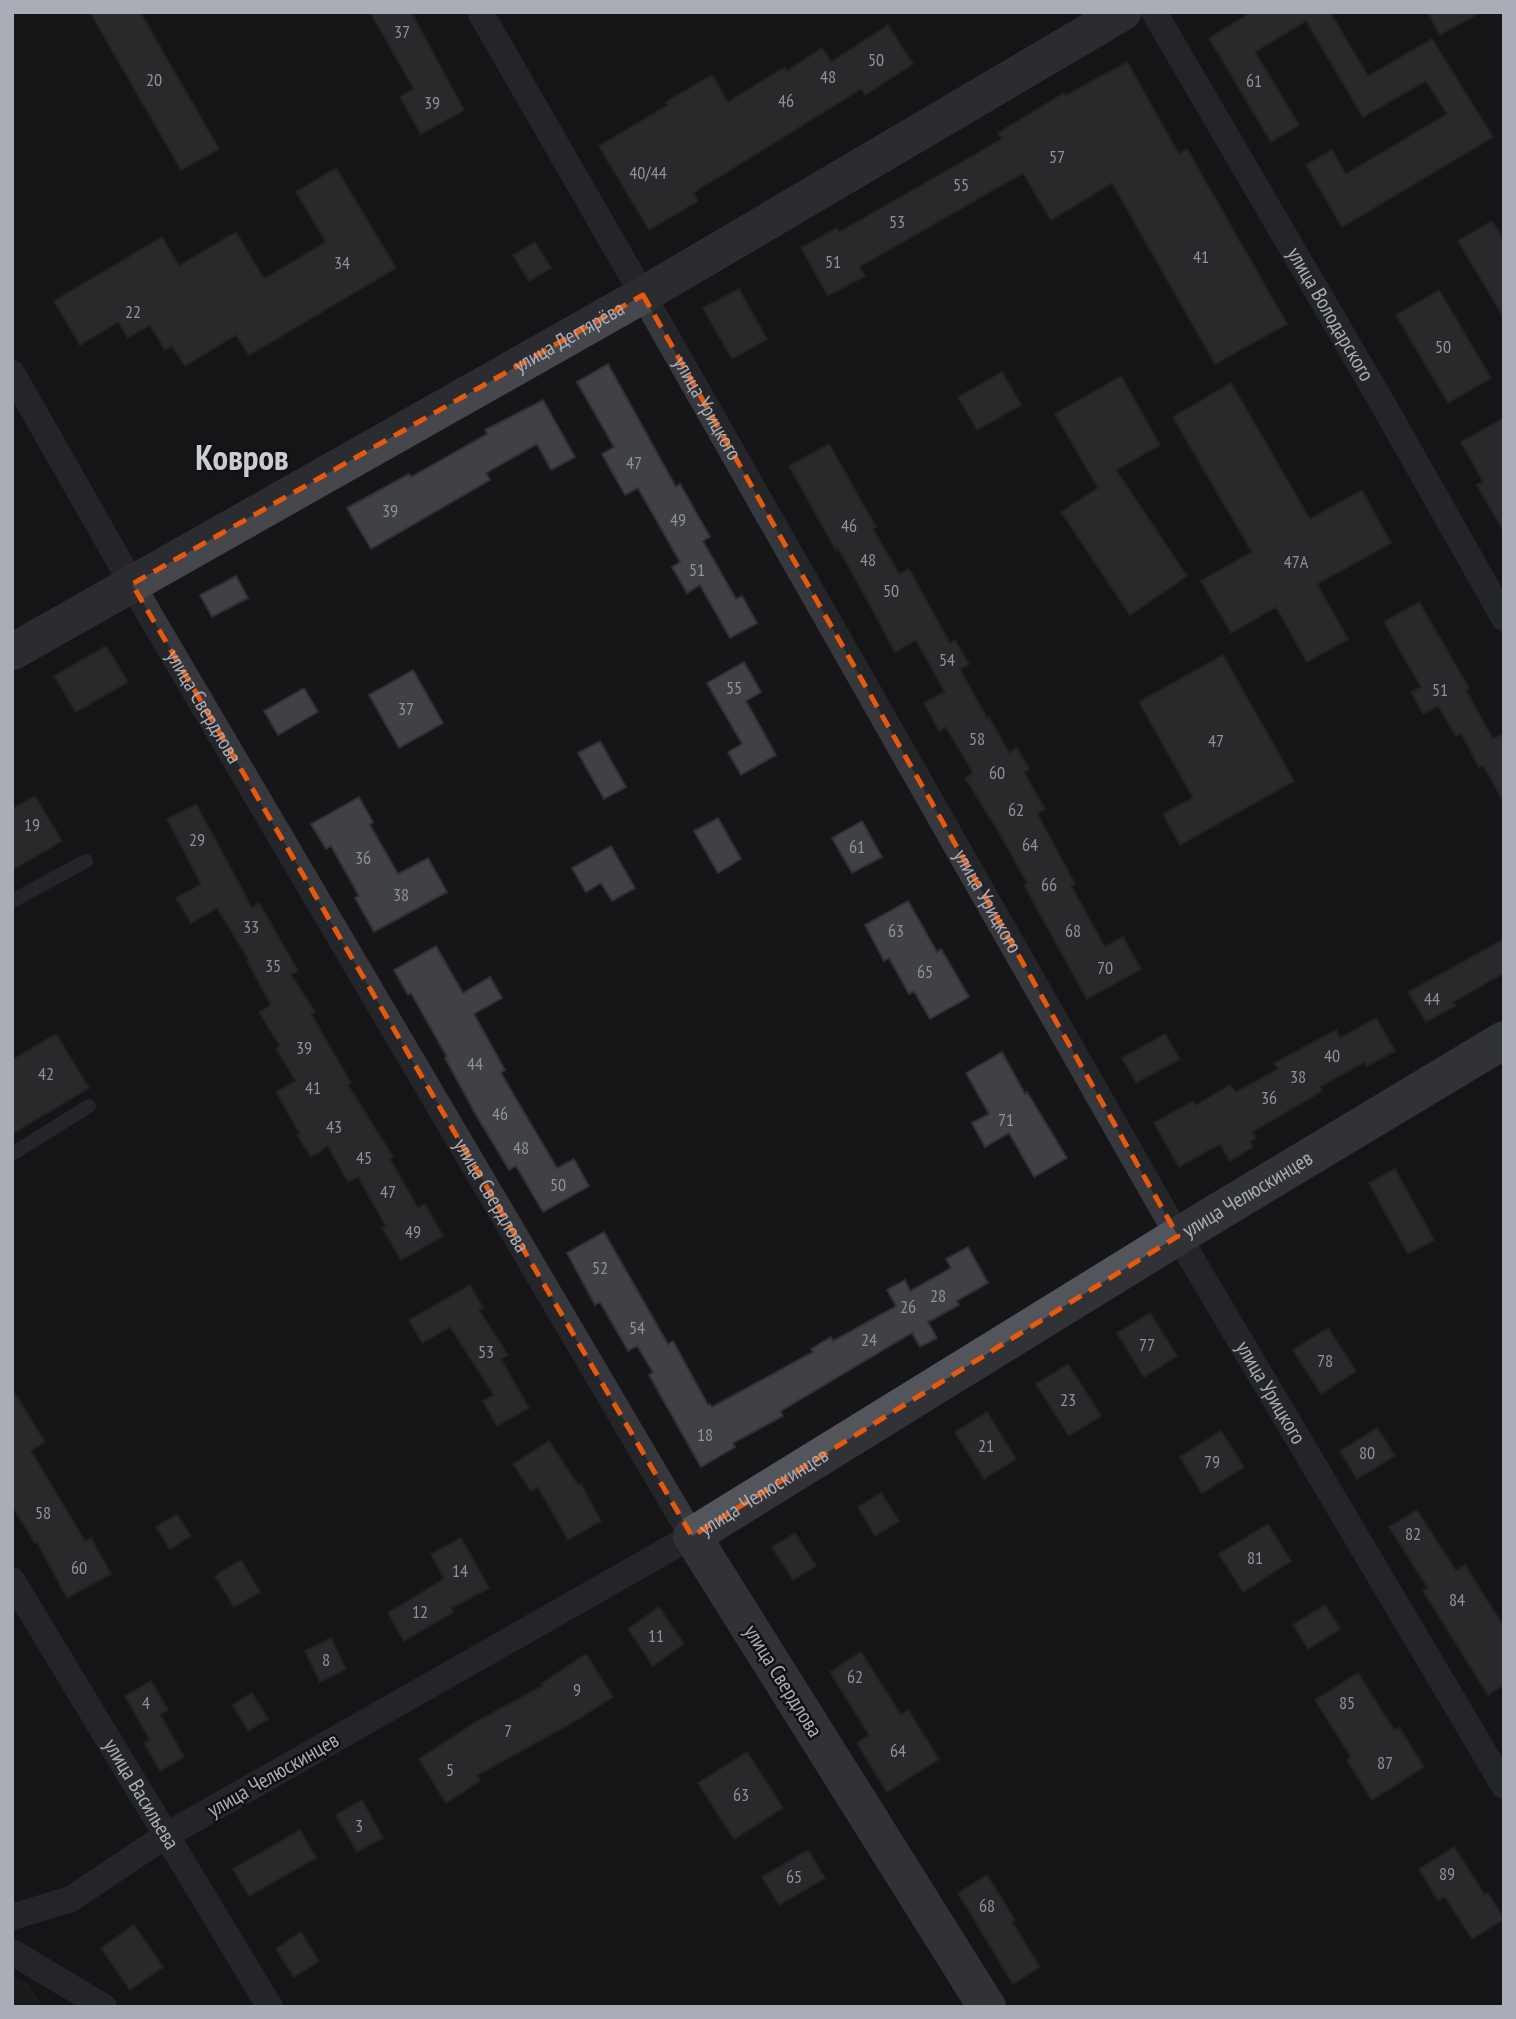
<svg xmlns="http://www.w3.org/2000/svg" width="1516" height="2019" viewBox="0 0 1516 2019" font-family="'PT Sans Narrow',sans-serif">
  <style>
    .built { fill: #222225 }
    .building { fill: #404145; stroke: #303034; stroke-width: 2 }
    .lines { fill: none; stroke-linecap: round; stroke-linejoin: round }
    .service { stroke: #37383d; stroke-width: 14 }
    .minor { stroke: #37383d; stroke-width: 26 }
    .secondary { stroke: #45474d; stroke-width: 37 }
    .primary { stroke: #53555c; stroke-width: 38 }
    .marked { fill: none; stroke: #e8590c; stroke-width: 5; stroke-dasharray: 14 9; stroke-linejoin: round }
    .labels { text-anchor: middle; stroke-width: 5; stroke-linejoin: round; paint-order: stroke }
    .number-label { font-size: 18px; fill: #8e929b }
    .street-label { font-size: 21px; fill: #a8adb8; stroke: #111113 }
    .town-label { font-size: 35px; font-weight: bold; fill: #c9ccd4; stroke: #111113 }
  </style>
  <rect width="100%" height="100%" fill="#161618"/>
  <!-- built -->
  <path class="built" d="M12,1975L29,1984L42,2007H12Z"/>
  <!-- building -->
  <path class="building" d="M90,12H140L219,149L181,170Z
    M370,12H411L464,110L421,134L400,97L414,89Z
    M1252,12H1330L1368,76L1432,39L1493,137L1342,227L1306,165L1332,150L1346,174L1447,114L1426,81L1363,117L1306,21L1255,52L1299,125L1271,142L1209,38Z
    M1427,12H1481L1440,35Z
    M888,25L913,64L865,95L861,89L693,193L698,201L649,230L599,146L668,105L666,102L712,75L728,102L785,67L787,71L822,48L831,62Z
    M1127,62L1179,154L1187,149L1287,324L1215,364L1112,183L1051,220L1023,173L859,267L865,276L828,296L801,248L837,228L839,232L927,182L1002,139L998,133L1064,93L1065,96Z
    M336,168L396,268L249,355L236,335L185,366L172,346L165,350L150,325L128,338L118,322L80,345L54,301L162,237L179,266L236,232L264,279L326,242L296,192Z
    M1492,221L1504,240V318L1458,241Z
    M535,242L551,268L529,281L513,255Z
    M739,289L767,339L732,359L703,308Z
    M1439,290L1491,378L1448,403L1396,315Z
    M608,364L676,487L680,484L710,537L703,541L736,599L742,596L757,623L730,638L700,585L687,593L672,567L680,562L638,488L625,495L602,454L614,447L577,382Z
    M1002,372L1021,405L977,430L958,397Z
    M1121,376L1160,445L1116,470L1187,576L1130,615L1061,512L1098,488L1055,414Z
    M1231,383L1310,519L1362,490L1391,543L1317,584L1348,639L1307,662L1276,607L1231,633L1201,581L1252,552L1173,417Z
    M543,400L575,457L551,470L537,444L486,473L490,480L371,549L347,508L409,474L411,477L487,434L485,430Z
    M1504,418V532L1477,485L1483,482L1461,442Z
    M829,444L876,527L873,529L899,574L909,569L950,643L955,640L969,664L960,669L987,718L989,717L1009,753L1017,748L1029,769L1024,772L1045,809L1037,813L1075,884L1071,886L1105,947L1123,937L1141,969L1087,999L1024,885L1027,883L1000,834L965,778L973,773L946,727L939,731L924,703L945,692L916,640L895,652L864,594L838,548L836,550L789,466Z
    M236,576L248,598L212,617L200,595Z
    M1419,602L1469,688L1466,690L1493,739L1504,733V803L1483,765L1479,767L1461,733L1456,736L1438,706L1423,714L1411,692L1421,687L1384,622Z
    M106,646L128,682L76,712L54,676Z
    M1223,655L1294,781L1180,845L1163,814L1193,798L1139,702Z
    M744,662L761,692L746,701L776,755L741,775L728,752L742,744L707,683Z
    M413,670L443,723L399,748L369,695Z
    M304,688L318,712L278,735L264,711Z
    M600,741L626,787L604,799L578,753Z
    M35,796L62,841L12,870V809Z
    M359,797L373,822L370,825L398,874L428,858L447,892L374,932L355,898L359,896L331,846L326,849L311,824Z
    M196,804L252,908L259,903L298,971L291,975L315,1012L311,1014L351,1083L348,1085L393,1157L390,1159L418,1208L425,1204L443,1236L401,1260L382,1228L386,1226L358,1177L348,1182L328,1146L311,1157L297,1135L300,1134L276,1092L296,1081L276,1049L280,1046L259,1012L271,1005L247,961L249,960L217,908L191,923L176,898L201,884L167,819Z
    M718,818L741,859L718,873L694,831Z
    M862,821L882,857L852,873L832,838Z
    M611,846L635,888L612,901L601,883L586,892L572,868Z
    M908,901L937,952L941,949L969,997L930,1019L914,991L909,994L889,958L884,961L865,925Z
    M1504,939V973L1453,1002L1455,1006L1426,1022L1408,992Z
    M436,946L463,993L490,977L502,998L474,1014L505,1070L501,1073L557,1168L574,1159L589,1186L543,1212L516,1166L509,1170L476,1115L445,1058L447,1057L411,993L408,995L394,970Z
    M1376,1018L1395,1051L1367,1066L1365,1062L1320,1087L1322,1091L1252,1132L1256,1138L1250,1142L1253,1147L1230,1161L1220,1144L1179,1167L1154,1123L1193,1101L1196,1105L1230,1085L1236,1092L1278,1069L1274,1063L1336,1030L1340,1038Z
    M56,1034L89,1088L12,1134V1060Z
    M1165,1034L1180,1059L1136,1083L1122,1058Z
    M1002,1052L1025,1094L1027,1092L1067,1158L1034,1177L1009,1133L985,1147L972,1123L989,1114L966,1073Z
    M1395,1169L1434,1240L1408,1254L1369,1183Z
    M604,1232L668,1344L673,1341L708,1405L710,1404L712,1407L813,1352L811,1349L831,1337L833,1341L896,1306L887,1290L905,1280L910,1291L951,1268L946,1259L968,1247L988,1283L957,1301L959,1305L928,1322L937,1338L920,1347L912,1333L781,1411L783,1416L733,1443L735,1447L701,1467L649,1375L653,1372L637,1346L628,1351L600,1302L595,1305L567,1253Z
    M470,1285L483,1308L479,1310L508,1355L501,1359L529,1408L497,1426L483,1401L494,1395L450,1327L422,1343L409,1320Z
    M1150,1313L1177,1356L1144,1377L1117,1333Z
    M1328,1328L1356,1371L1321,1394L1293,1350Z
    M1068,1364L1101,1416L1069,1436L1036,1384Z
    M12,1389L45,1442L31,1451L85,1541L91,1538L111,1574L67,1598L37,1542L35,1543L12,1506Z
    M987,1412L1016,1459L984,1479L955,1432Z
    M1377,1428L1395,1456L1357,1479L1340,1451Z
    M1221,1431L1244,1467L1202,1493L1180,1457Z
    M549,1441L578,1485L581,1484L601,1521L568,1540L538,1487L531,1491L513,1464Z
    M881,1493L899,1521L875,1536L858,1507Z
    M1417,1510L1456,1571L1465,1565L1504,1627V1685L1488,1695L1423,1591L1428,1588L1389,1527Z
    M177,1514L191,1536L170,1549L156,1527Z
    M1268,1524L1291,1561L1243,1592L1219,1554Z
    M795,1533L816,1566L793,1580L772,1547Z
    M461,1538L489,1588L451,1608L453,1612L404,1641L388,1613L444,1579L431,1554Z
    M241,1560L260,1592L234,1607L215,1576Z
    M1325,1605L1340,1629L1308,1649L1293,1625Z
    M659,1607L684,1644L653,1666L628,1629Z
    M331,1638L346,1669L320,1682L305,1651Z
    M861,1652L901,1715L908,1710L939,1759L887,1792L857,1743L869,1735L830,1672Z
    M586,1654L613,1697L567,1726L477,1775L480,1781L446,1803L419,1759L476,1722L542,1686L541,1684Z
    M1358,1673L1394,1730L1399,1727L1424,1767L1372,1800L1347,1760L1351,1757L1315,1700Z
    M151,1681L168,1710L160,1714L184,1757L160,1771L144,1743L150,1740L125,1696Z
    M252,1693L268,1719L248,1731L233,1705Z
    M747,1752L783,1808L734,1839L698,1783Z
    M362,1800L383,1838L357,1852L336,1815Z
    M300,1830L316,1858L249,1896L233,1869Z
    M1454,1847L1485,1895L1488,1893L1504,1919L1472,1939L1445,1897L1438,1901L1419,1869Z
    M808,1850L825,1878L779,1905L762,1877Z
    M987,1875L1015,1920L1012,1922L1040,1967L1013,1984L958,1893Z
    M134,1925L163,1967L130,1990L101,1948Z
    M301,1932L319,1961L294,1977L276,1949Z"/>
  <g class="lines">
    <!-- service -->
    <path class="service" d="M12,901L86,861
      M12,1154L89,1106"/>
    <!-- minor -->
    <g class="minor">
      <path id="s1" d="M480,12L643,295L1178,1236L1504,1786"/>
      <path id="s2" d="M1154,12L1384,406L1504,618"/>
      <path id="s3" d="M12,373L151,617L692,1536L165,1836L71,1899L12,1917"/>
      <path id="s4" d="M12,1580L270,2007"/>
      <path d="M12,1952L104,2007"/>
    </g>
    <!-- secondary -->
    <path class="secondary" id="s5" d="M12,652L643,295L1123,12"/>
    <!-- primary -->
    <path class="primary" id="s6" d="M987,2007L692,1536L1178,1236L1504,1040"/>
  </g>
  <!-- marked area -->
  <path d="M0 0H1516V2019H0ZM643,295L1178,1236L692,1536L132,584Z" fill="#161618" fill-opacity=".55" fill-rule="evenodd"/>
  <path class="marked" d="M643,295L1178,1236L692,1536L132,584Z"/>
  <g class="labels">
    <!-- number labels -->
    <g class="number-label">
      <text x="402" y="38">37</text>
      <text x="876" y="66">50</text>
      <text x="828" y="83">48</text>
      <text x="154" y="86">20</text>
      <text x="1254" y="87">61</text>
      <text x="786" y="107">46</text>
      <text x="432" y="109">39</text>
      <text x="1057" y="163">57</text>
      <text x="648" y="179">40/44</text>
      <text x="961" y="191">55</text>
      <text x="897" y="228">53</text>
      <text x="1201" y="263">41</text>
      <text x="833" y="268">51</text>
      <text x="342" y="269">34</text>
      <text x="133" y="318">22</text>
      <text x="1443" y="353">50</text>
      <text x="634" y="469">47</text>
      <text x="390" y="517">39</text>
      <text x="678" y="526">49</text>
      <text x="849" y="532">46</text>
      <text x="868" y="566">48</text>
      <text x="1296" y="568">47А</text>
      <text x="697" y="576">51</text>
      <text x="891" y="597">50</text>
      <text x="947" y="666">54</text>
      <text x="734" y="694">55</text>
      <text x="1440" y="696">51</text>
      <text x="406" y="715">37</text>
      <text x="977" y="745">58</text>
      <text x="1216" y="747">47</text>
      <text x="997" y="779">60</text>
      <text x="1016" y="816">62</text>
      <text x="32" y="831">19</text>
      <text x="197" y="846">29</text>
      <text x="1030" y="851">64</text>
      <text x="857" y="853">61</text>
      <text x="363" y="864">36</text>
      <text x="1049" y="891">66</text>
      <text x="401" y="901">38</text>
      <text x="251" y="933">33</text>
      <text x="896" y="937">63</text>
      <text x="1073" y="937">68</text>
      <text x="273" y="972">35</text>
      <text x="1105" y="974">70</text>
      <text x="925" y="978">65</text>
      <text x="1432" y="1005">44</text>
      <text x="304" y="1054">39</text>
      <text x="1332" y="1062">40</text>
      <text x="475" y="1070">44</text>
      <text x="46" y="1080">42</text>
      <text x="1298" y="1083">38</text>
      <text x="313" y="1094">41</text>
      <text x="1269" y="1104">36</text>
      <text x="500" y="1120">46</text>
      <text x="1006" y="1126">71</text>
      <text x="334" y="1133">43</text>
      <text x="521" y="1154">48</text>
      <text x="364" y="1164">45</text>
      <text x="558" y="1191">50</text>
      <text x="388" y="1198">47</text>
      <text x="413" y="1238">49</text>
      <text x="600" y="1274">52</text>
      <text x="938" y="1302">28</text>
      <text x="908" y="1313">26</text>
      <text x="637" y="1334">54</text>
      <text x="869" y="1346">24</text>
      <text x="1147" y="1351">77</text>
      <text x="486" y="1358">53</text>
      <text x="1325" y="1367">78</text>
      <text x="1068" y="1406">23</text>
      <text x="705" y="1441">18</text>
      <text x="986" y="1452">21</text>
      <text x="1367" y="1459">80</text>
      <text x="1212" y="1468">79</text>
      <text x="43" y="1519">58</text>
      <text x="1413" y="1540">82</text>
      <text x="1255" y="1564">81</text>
      <text x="79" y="1574">60</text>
      <text x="460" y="1577">14</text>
      <text x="1457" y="1606">84</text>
      <text x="420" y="1618">12</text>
      <text x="656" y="1642">11</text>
      <text x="326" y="1666">8</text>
      <text x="855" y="1683">62</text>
      <text x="577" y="1696">9</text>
      <text x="146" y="1709">4</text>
      <text x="1347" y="1709">85</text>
      <text x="508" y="1737">7</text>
      <text x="898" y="1757">64</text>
      <text x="1385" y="1769">87</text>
      <text x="450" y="1776">5</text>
      <text x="741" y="1801">63</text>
      <text x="359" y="1832">3</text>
      <text x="1447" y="1880">89</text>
      <text x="794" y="1883">65</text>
      <text x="987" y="1912">68</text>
    </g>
    <!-- street labels -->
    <g class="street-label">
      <text dy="7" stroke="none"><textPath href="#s2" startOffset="350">улица Володарского</textPath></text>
      <text dy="7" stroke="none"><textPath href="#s5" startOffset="640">улица Дегтярёва</textPath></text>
      <text dy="7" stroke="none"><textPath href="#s1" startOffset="457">улица Урицкого</textPath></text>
      <text dy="7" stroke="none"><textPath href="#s3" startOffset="385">улица Свердлова</textPath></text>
      <text dy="7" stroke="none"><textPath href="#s1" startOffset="1024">улица Урицкого</textPath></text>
      <text dy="7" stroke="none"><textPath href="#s6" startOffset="1208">улица Челюскинцев</textPath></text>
      <text dy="7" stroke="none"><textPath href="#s3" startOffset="952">улица Свердлова</textPath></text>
      <text dy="7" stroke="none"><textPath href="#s1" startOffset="1591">улица Урицкого</textPath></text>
      <text dy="7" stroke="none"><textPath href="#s6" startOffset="640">улица Челюскинцев</textPath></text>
      <text transform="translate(783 1681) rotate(58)" y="7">улица Свердлова</text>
      <text transform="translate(273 1775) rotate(-30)" y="7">улица Челюскинцев</text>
      <text dy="7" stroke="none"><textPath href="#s4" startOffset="250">улица Васильева</textPath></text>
    </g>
    <!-- town labels -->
    <g class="town-label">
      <text x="242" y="470">Ковров</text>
    </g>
  </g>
  <!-- border -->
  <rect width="1516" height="2019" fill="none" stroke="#a8adb8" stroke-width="28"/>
</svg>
